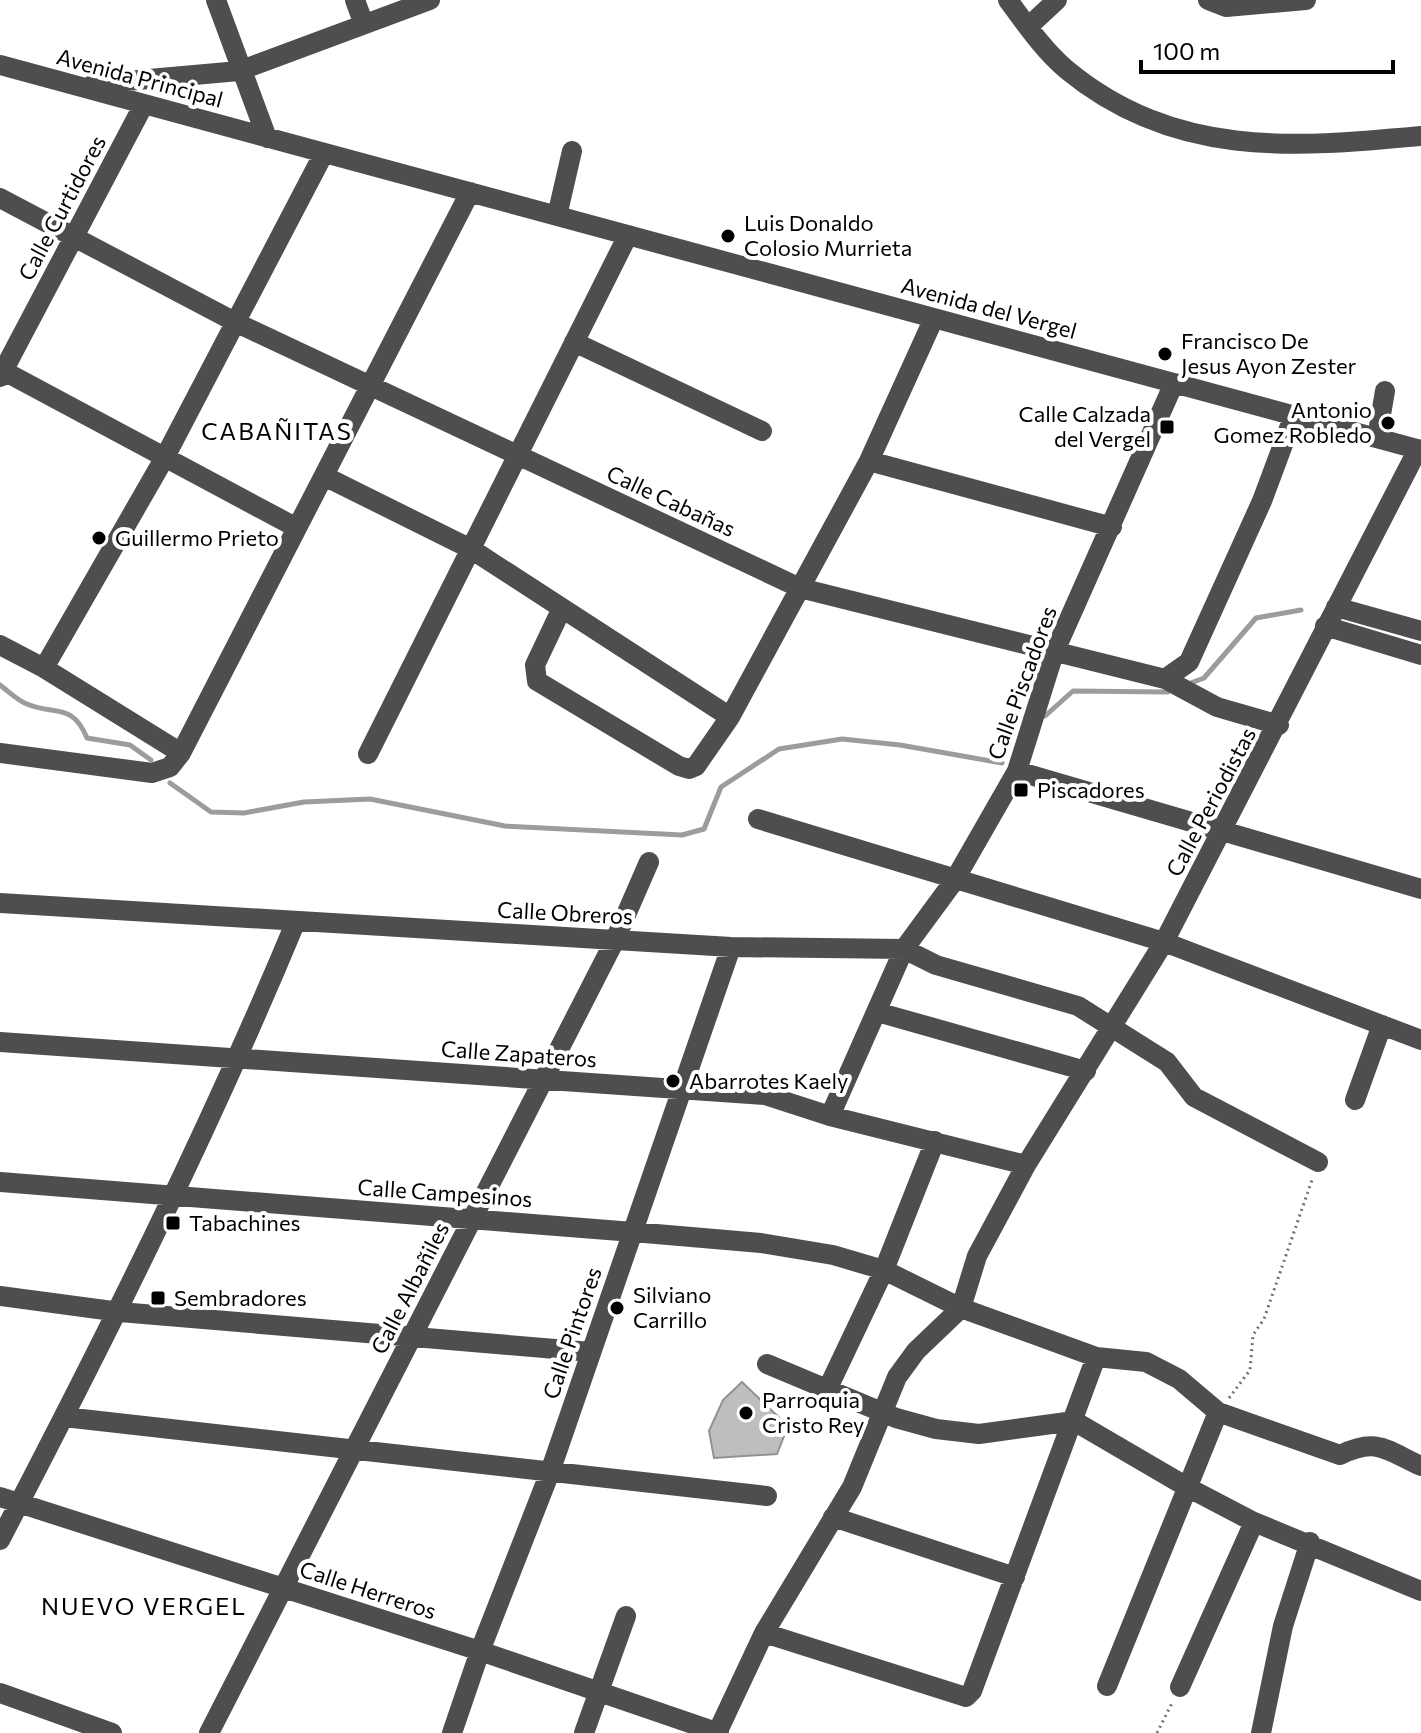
<svg xmlns="http://www.w3.org/2000/svg" width="1421" height="1733" viewBox="0 0 1421 1733" font-family="Commissioner,sans-serif">
  <style>
    .lines { fill: none; stroke-linecap: round; stroke-linejoin: round }
    .stream { stroke: #9c9c9c; stroke-width: 5 }
    .building { fill: #bebebe; stroke: #929292; stroke-width: 2 }
    .path { stroke: #707070; stroke-width: 3; stroke-dasharray: 2 4; stroke-linecap: butt }
    .minor { stroke: #4e4e4e; stroke-width: 20 }
    .poi-dot { fill: #000; stroke: #fff; stroke-width: 3 }
    .labels { text-anchor: middle; stroke-width: 8; stroke-linejoin: round; paint-order: stroke }
    .street-label { font-size: 22px; fill: #000; stroke: #fff }
    .poi-label { font-size: 22px; fill: #000; stroke: #fff; text-anchor: start }
    .neighbourhood-label { font-size: 24px; letter-spacing: 2px; fill: #000; stroke: #fff }
  </style>
  <rect width="100%" height="100%" fill="#fff"/>
  <g class="lines">
    <!-- stream -->
    <path class="stream" d="M1188,684L1204,678L1256,618L1301,610
      M0,685C8,691 18,701 27,704C55,716 72,702 87,738L130,745L151,760
      M1045,716L1073,691L1168,692
      M170,783L211,812L244,813L304,802L370,799L505,826L682,835L704,829L721,787L779,749L842,739L900,745L1002,763"/>
  </g>
  <!-- building -->
  <path class="building" d="M742,1382L788,1426L777,1454L714,1458L709,1431L723,1400Z"/>
  <g class="lines">
    <!-- path -->
    <path class="path" d="M1229,1398L1250,1370L1253,1335L1264,1319L1312,1180
      M1157,1733L1173,1701"/>
    <!-- minor -->
    <path class="minor" d="M216,0L267,138
      M355,0L363,22
      M1008,0C1025,23 1044,51 1067,70C1174,158 1292,148 1421,136
      M1208,0L1226,7L1306,0
      M1028,27L1057,0
      M0,65L1421,450
      M93,84L239,71L430,0
      M0,198L237,323L800,588L1165,679L1217,707L1279,725
      M557,216L572,151
      M574,342L762,431
      M0,369L297,528
      M0,377L144,104
      M1377,438L1385,391
      M869,461L1112,527
      M324,476L471,549L730,717
      M1336,607L1421,631
      M562,608L535,665L537,681L679,766L689,769L696,766L730,717L869,461L934,318
      M1325,626L1421,655
      M0,645L44,668L181,753
      M44,668L165,457L324,153
      M1165,679L1189,662L1262,501L1294,415
      M0,753L152,773L170,767L181,753L470,192
      M368,754L628,235
      M1017,771L1421,889
      M758,819L1164,942L1421,1040
      M0,903L731,947L904,949L936,965L1078,1006L1167,1062L1194,1097L1318,1162
      M877,1012L1086,1071
      M0,1042L765,1095L830,1116L1026,1165
      M1355,1100L1382,1025
      M830,1116L904,949L954,881L1017,771L1054,653L1174,383
      M0,1182L633,1232L761,1243L833,1255L884,1270L961,1308L1096,1357L1146,1362L1179,1379L1218,1412L1340,1455C1377,1437 1386,1450 1421,1466
      M0,1296L120,1312L591,1352
      M767,1364L896,1418L936,1429L979,1434L1074,1421L1187,1487L1254,1522L1421,1591
      M828,1388L884,1270L935,1141
      M64,1417L767,1496
      M0,1497L480,1651L719,1733
      M833,1517L1015,1577
      M0,1540C106,1337 208,1133 296,921
      M764,1633L966,1697L972,1691L1096,1357
      M1107,1686L1218,1412
      M1180,1687L1254,1522
      M0,1693L112,1733
      M209,1733L615,940L649,862
      M452,1733L480,1651L550,1472L731,947
      M584,1733L626,1616
      M717,1733L764,1633L852,1487L897,1377L916,1351L961,1308L977,1256L1026,1165L1164,942L1418,449
      M1261,1733L1283,1626L1310,1542"/>
  </g>
  <!-- markers -->
  <g class="poi-dot">
    <circle cx="728" cy="236" r="8"/>
    <circle cx="1165" cy="354" r="8"/>
    <circle cx="1388" cy="423" r="8"/>
    <rect x="1159" y="419" width="16" height="16" rx="4"/>
    <circle cx="99" cy="538" r="8"/>
    <rect x="1013" y="782" width="16" height="16" rx="4"/>
    <circle cx="673" cy="1081" r="8"/>
    <rect x="165" y="1215" width="16" height="16" rx="4"/>
    <rect x="150" y="1290" width="16" height="16" rx="4"/>
    <circle cx="617" cy="1308" r="8"/>
    <circle cx="746" cy="1413" r="8"/>
  </g>
  <g class="labels">
    <!-- street labels -->
    <g class="street-label">
      <text transform="translate(140 78) rotate(15)" y="8">Avenida Principal</text>
      <text transform="translate(62 208) rotate(-62)" y="8">Calle Curtidores</text>
      <text transform="translate(989 308) rotate(15)" y="8">Avenida del Vergel</text>
      <text transform="translate(671 501) rotate(25)" y="8">Calle Cabañas</text>
      <text transform="translate(1022 683) rotate(-70)" y="8">Calle Piscadores</text>
      <text transform="translate(1211 802) rotate(-62)" y="8">Calle Periodistas</text>
      <text transform="translate(565 913) rotate(3)" y="8">Calle Obreros</text>
      <text transform="translate(519 1054) rotate(4)" y="8">Calle Zapateros</text>
      <text transform="translate(445 1193) rotate(4)" y="8">Calle Campesinos</text>
      <text transform="translate(410 1288) rotate(-63)" y="8">Calle Albañiles</text>
      <text transform="translate(572 1333) rotate(-71)" y="8">Calle Pintores</text>
      <text transform="translate(368 1590) rotate(18)" y="8">Calle Herreros</text>
    </g>
    <!-- poi labels -->
    <g class="poi-label">
      <text x="744" y="231">Luis Donaldo<tspan x="744" dy="25">Colosio Murrieta</tspan></text>
      <text x="1181" y="349">Francisco De<tspan x="1181" dy="25">Jesus Ayon Zester</tspan></text>
      <text x="1372" y="418" text-anchor="end">Antonio<tspan x="1372" dy="25">Gomez Robledo</tspan></text>
      <text x="1151" y="422" text-anchor="end">Calle Calzada<tspan x="1151" dy="25">del Vergel</tspan></text>
      <text x="115" y="546">Guillermo Prieto</text>
      <text x="1037" y="798">Piscadores</text>
      <text x="689" y="1089">Abarrotes Kaely</text>
      <text x="189" y="1231">Tabachines</text>
      <text x="633" y="1303">Silviano<tspan x="633" dy="25">Carrillo</tspan></text>
      <text x="174" y="1306">Sembradores</text>
      <text x="762" y="1408">Parroquia<tspan x="762" dy="25">Cristo Rey</tspan></text>
    </g>
    <!-- neighbourhood labels -->
    <g class="neighbourhood-label">
      <text x="277" y="440">CABAÑITAS</text>
      <text x="144" y="1615">NUEVO VERGEL</text>
    </g>
  </g>
  <!-- scale -->
  <path d="M1141 60v12h252v-12" fill="none" stroke="#000000" stroke-width="4"/>
  <text x="1153" y="60" font-size="24" fill="#000000" stroke="#ffffff" stroke-width="6" paint-order="stroke">100 m</text>
</svg>
